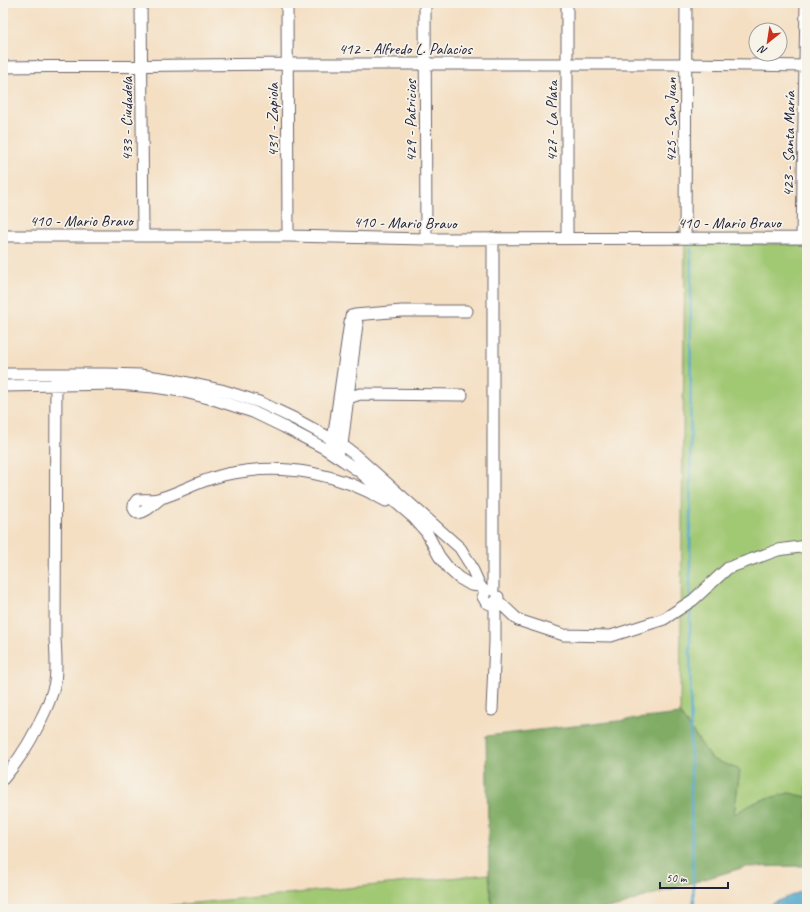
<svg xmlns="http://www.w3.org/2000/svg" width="810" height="912" viewBox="0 0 810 912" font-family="Caveat,sans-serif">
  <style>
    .green { fill: #a1c873; stroke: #627557 }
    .forest { fill: #80ac65; stroke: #516750 }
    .water { fill: #4fa7cc; stroke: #386484 }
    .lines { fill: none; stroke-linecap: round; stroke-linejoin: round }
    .stream { stroke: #4fa7cc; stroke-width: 2.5 }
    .minor-casing { stroke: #6c646b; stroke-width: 13 }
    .path { stroke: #6c646b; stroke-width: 1.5; stroke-dasharray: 3 3; stroke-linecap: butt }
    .minor { stroke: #fff; stroke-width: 11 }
    .labels { text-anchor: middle; stroke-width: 3.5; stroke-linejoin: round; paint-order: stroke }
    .street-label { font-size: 16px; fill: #22223b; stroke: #f7f3e8 }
  </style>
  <rect width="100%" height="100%" fill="#f7f3e8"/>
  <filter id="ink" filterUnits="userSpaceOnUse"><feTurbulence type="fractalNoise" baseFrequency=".025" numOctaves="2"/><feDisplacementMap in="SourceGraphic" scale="8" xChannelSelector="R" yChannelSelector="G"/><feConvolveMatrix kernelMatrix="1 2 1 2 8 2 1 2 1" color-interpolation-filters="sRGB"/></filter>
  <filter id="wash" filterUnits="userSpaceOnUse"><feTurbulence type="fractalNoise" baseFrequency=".012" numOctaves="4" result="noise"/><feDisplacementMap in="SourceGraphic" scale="16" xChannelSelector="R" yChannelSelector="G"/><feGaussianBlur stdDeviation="0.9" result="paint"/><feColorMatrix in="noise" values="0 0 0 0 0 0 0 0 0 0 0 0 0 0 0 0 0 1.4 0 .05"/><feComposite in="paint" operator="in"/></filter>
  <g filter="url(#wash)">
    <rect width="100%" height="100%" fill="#f4dfc3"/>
    <!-- green -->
    <path class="green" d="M685,244H807V797L789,793L758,801L734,815L740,770L712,759L680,714Z
      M489,874L492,909H135Z"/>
    <!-- forest -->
    <path class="forest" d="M680,714L712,759L740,770L734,814L758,801L789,793L807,797V864L803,866L745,867L638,899L617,907L593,909H492L489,874L486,736Z"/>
    <!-- water -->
    <path class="water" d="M807,889V909H759Z"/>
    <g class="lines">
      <!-- stream -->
      <path class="stream" d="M690,599L691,249
        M690,606L691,796L694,909"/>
    </g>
  </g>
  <g filter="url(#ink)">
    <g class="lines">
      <!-- minor casing -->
      <g class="minor-casing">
        <path id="minor" d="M141,3L143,236
          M287,3L288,236
          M425,3L426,239
          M3,67L287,64H686L807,66
          M3,236H288L426,239L807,238
          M493,238V590
          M567,238V3
          M685,238L686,3
          M802,238L806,3
          M3,374H107L140,375L175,380L221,390L259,402L295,419L339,443L353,453L460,548L470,564L480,586L485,592L483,597L486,602L490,604L495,602
          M3,386L117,384L154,387L181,391L216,400L253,412L284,427L324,448L344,461L360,472L413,517L427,533L439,556L449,569L459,578L471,585L480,586
          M342,397L348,398L360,394L462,395
          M330,447L333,440L350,322L351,316L355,315L402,311H467
          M339,450L342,445L357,324L355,315
          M160,499C153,504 147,512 138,513C132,509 133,505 137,500C145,499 154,501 161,498C179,493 195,483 213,478C219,476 226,474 233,473C286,463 340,474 386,501
          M497,600L518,620L564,635L611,636L664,619L693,600L728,568L778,550L807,546
          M492,710L495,642V602L497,600L498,597
          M3,779C21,758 34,736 45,711C49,702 53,692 55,682C57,668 56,653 55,639L56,379"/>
      </g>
      <!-- path -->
      <path class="path" d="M806,909L807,908"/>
      <!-- minor -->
      <use href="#minor" class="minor"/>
    </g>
  </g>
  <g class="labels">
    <!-- street labels -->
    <g class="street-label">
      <text x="405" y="54">412 - Alfredo L. Palacios</text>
      <text transform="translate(126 119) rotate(-90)" y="6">433 - Ciudadela</text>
      <text transform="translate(272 120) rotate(-90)" y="6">431 - Zapiola</text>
      <text transform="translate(670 120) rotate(-90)" y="6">425 - San Juan</text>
      <text transform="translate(410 121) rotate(-90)" y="6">429 - Patricios</text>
      <text transform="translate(551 121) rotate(-90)" y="6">427 - La Plata</text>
      <text transform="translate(788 144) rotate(-89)" y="6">423 - Santa María</text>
      <text x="81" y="226">410 - Mario Bravo</text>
      <text transform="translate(405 222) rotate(1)" y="6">410 - Mario Bravo</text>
      <text x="729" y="228">410 - Mario Bravo</text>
    </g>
  </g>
  <!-- margin -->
  <rect width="810" height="912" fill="none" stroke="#f7f3e8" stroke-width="16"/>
  <!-- north arrow -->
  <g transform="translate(768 42) rotate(210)"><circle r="19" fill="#f7f3e8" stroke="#a29fa3"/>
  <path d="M0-3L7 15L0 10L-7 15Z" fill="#c8321e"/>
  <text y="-6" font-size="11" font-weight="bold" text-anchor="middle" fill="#22223b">N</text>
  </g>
  <!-- scale -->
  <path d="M660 882v6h68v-6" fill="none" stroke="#22223b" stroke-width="2"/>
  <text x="666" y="882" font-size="12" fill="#22223b" stroke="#f7f3e8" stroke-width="3" paint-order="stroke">50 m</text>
</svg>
